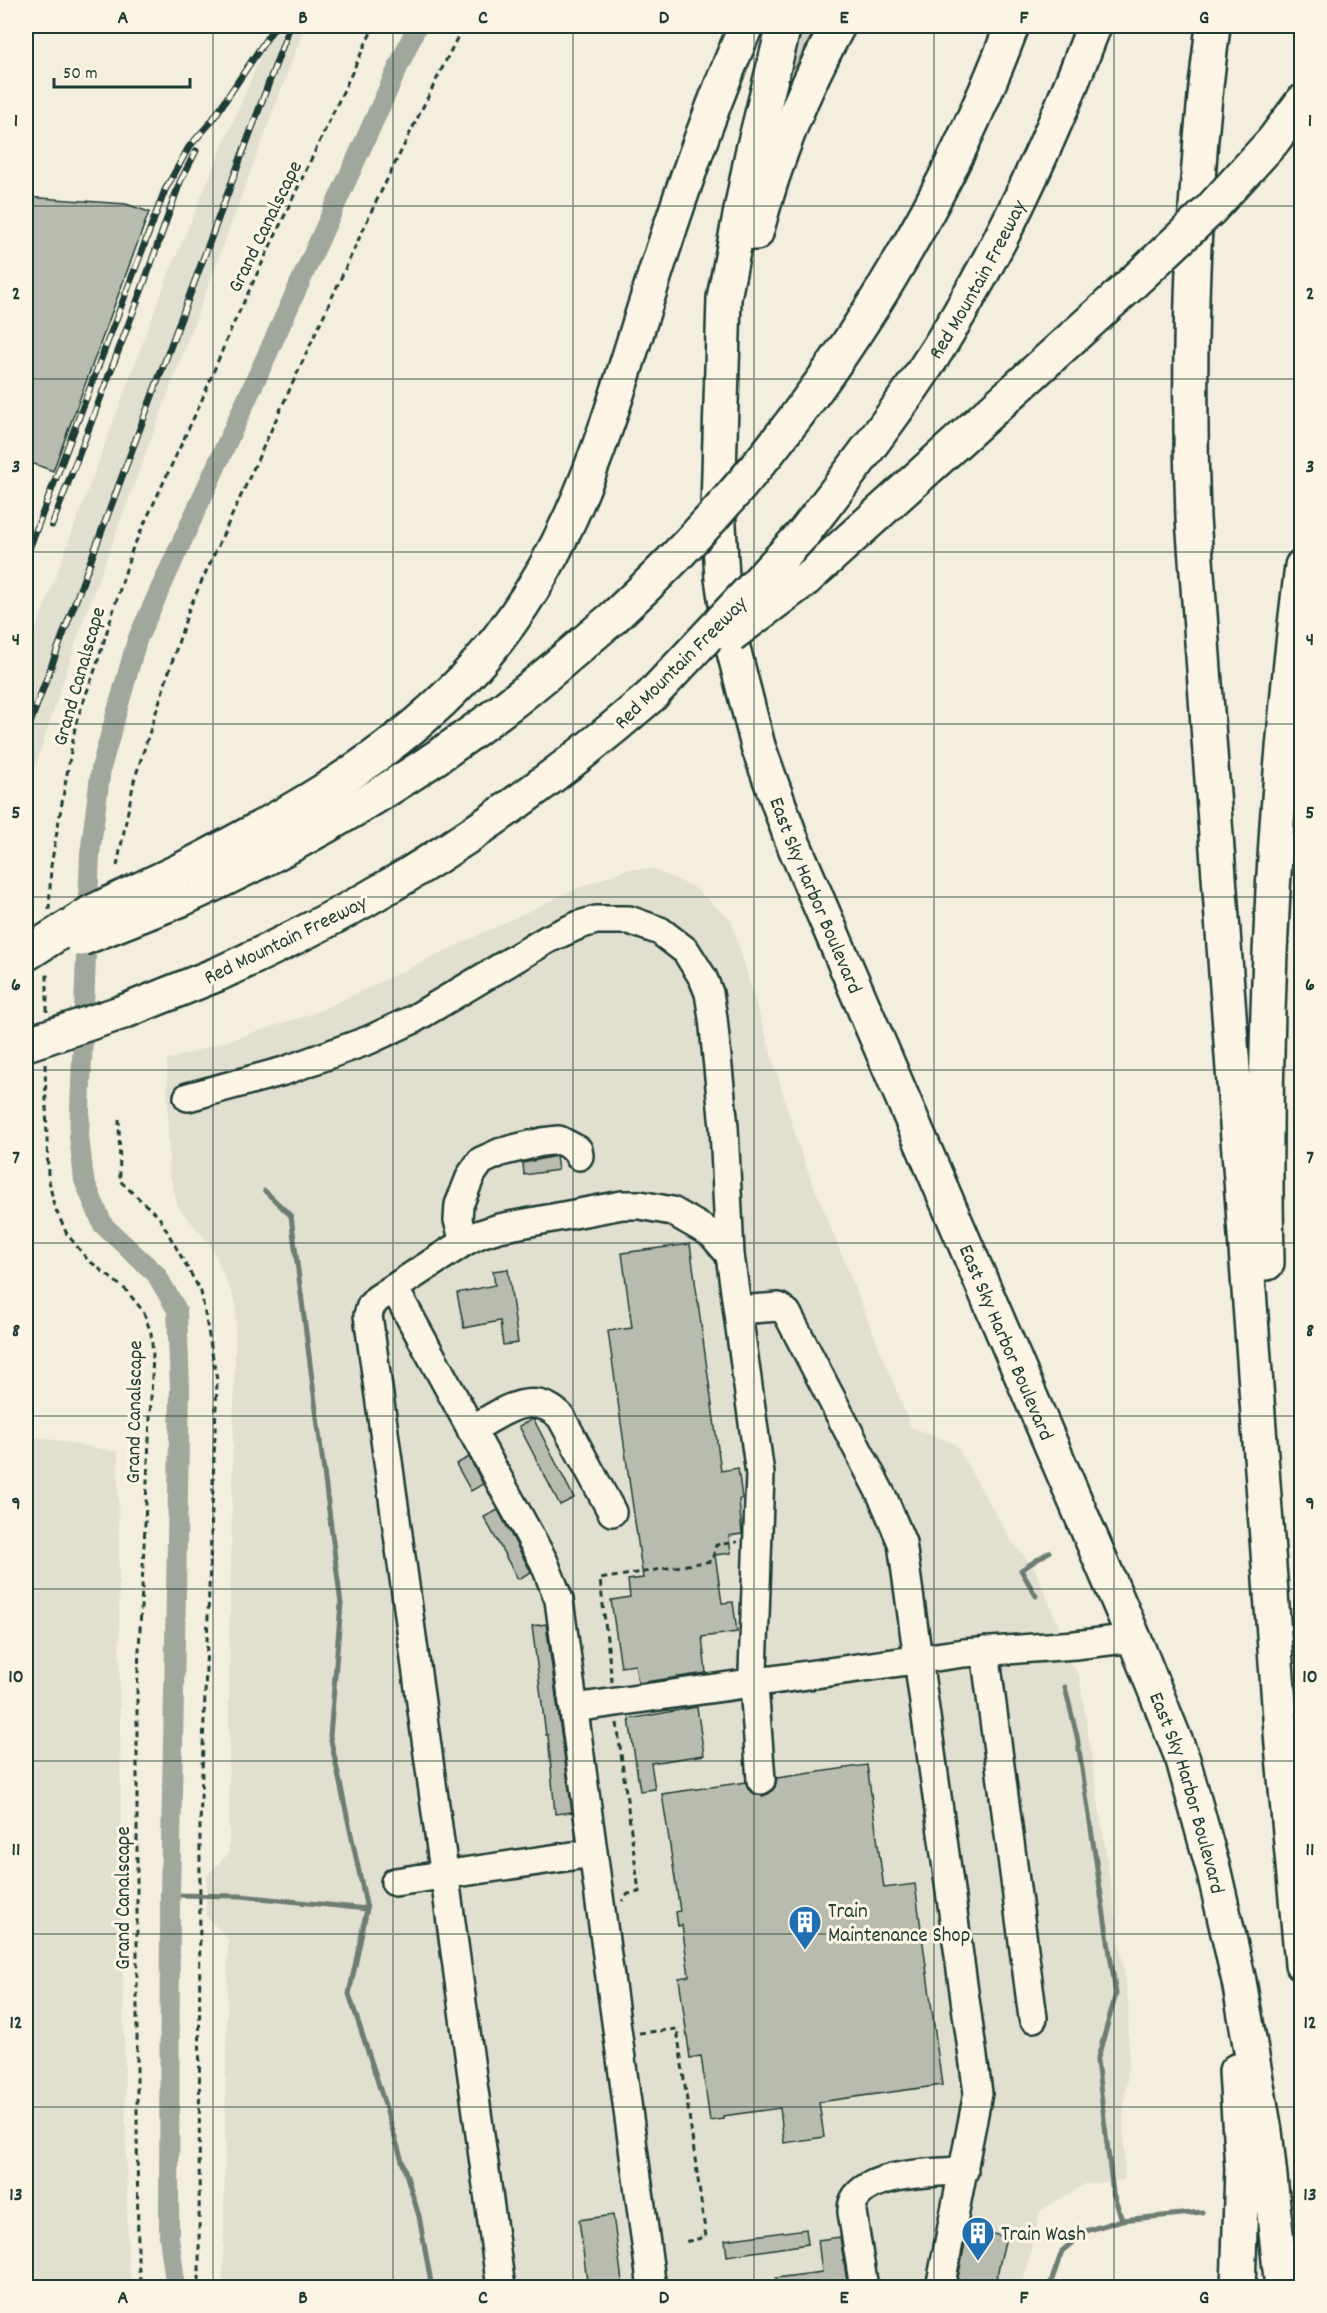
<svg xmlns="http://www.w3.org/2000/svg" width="1327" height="2313" viewBox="0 0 1327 2313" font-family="Dekko,sans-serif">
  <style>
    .built { fill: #e1dfd0 }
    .green { fill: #d0d1c2; stroke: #78877b; stroke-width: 1.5 }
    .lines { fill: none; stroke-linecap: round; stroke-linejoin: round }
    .stream { stroke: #6c7d72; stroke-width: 5 }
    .canal { stroke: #a0a89b; stroke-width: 20 }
    .building { fill: #b8bcae; stroke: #1f3d34; stroke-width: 1.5 }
    .minor-casing { stroke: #1f3d34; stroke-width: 32 }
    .highway-casing { stroke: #1f3d34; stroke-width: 38 }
    .path { stroke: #1f3d34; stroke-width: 3; stroke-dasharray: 6 4.5; stroke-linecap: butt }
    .minor { stroke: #fcf5e5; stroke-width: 27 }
    .highway { stroke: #fcf5e5; stroke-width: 33 }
    .rail-casing { stroke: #1f3d34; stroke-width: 7 }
    .rail { stroke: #fcf5e5; stroke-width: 4.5; stroke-dasharray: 14; stroke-linecap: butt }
    .highway-bridge-casing { stroke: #1f3d34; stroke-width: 38; stroke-linecap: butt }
    .highway-bridge { stroke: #fcf5e5; stroke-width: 33 }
    .grid { fill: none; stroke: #1f3d34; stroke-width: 1.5; stroke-opacity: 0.55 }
    .labels { text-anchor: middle; stroke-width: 6; stroke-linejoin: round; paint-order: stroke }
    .street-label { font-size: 21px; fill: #1f3d34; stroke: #fcf5e5 }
    .poi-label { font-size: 21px; fill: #1f3d34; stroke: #fcf5e5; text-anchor: start }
    .neatline { fill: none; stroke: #1f3d34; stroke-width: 2 }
    .grid-label { font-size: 20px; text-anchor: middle; font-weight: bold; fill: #1f3d34 }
  </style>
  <rect width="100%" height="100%" fill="#f3eede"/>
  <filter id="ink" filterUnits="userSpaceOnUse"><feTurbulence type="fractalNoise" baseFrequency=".0167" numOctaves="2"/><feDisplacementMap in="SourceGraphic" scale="12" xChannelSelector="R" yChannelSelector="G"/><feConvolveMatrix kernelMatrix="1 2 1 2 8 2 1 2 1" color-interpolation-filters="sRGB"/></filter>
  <g filter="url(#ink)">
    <!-- built -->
    <path class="built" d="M270,26H305L82,624L26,794V656L167,278L255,70Z
      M627,869H653L693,887L731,920L801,1154L911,1427L955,1444L1012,1542L1035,1569L1061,1632L1062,1653L1079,1674L1128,1999L1129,2065L1124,2101V2180L1085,2184L1040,2211L1022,2287H223L228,1939L206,1916L207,1875L229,1853V1660L236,1303L211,1245L178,1207L169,1171L167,1060L315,1013L573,890Z
      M26,1435L118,1452L121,1859L128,2263L132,2287H26Z"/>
    <!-- green -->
    <path class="green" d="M792,26H816L795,67L781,64Z"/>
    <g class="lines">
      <!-- stream -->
      <path class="stream" d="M265,1191L291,1216L341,1604L330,1736L367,1909L349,1994L376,2076L419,2216L432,2288
        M1036,1596L1021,1570L1049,1552
        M1065,1687L1077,1736L1116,1994L1097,2061L1113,2193L1122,2220
        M170,1895L241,1896L367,1909
        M1049,2288L1062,2251L1086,2231L1122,2220L1202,2212"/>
      <!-- canal -->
      <path class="canal" d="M176,2288L169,2237L170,1895L180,1389L177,1310L156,1274L103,1225L84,1180L79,1136L90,854L101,768L137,640L417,26"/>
    </g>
    <!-- building -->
    <path class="building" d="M26,197L126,204L149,212L53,471L26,461Z
      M556,1156L558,1170L524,1175L523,1163Z
      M690,1244L721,1471L738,1468L742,1498L739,1500L742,1534L729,1536L731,1553L715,1555L722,1603L733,1602L737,1632L702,1637L706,1673L638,1683L635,1665L621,1667L611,1600L630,1597L628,1580L643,1578L608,1331L632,1328L622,1253Z
      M508,1269L518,1343L503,1345L500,1321L464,1328L457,1293L495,1285L493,1271Z
      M531,1420H534L574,1498L560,1505L519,1426Z
      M469,1457L483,1484L471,1491L456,1464Z
      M498,1510L531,1572L518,1579L484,1517Z
      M546,1624L572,1812L555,1814L548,1735H546L532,1626Z
      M697,1707L704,1755L651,1763L655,1789L640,1791L629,1719Z
      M867,1765L884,1888L915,1884L942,2085L819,2102L824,2137L784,2143L780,2108L723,2116V2119L710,2121L701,2056L690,2058L679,1978L689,1976L682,1925L678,1926L676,1912L680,1911L662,1794L746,1782L748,1789L754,1794L763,1796L770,1793L775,1787L777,1778Z
      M613,2215L623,2288H588L579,2220Z
      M968,2228L1006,2237L994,2288H956Z
      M806,2229L808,2244L727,2256L725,2240Z
      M840,2237L848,2288H777L776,2278L822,2272L818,2240Z"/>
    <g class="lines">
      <!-- minor casing -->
      <g class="minor-casing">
        <path id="minor" d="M188,1097L284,1071L369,1040L412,1020L548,939L579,925L596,920H629L660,931L686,951L703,978L709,993L713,1018L724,1127L730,1255L760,1474L753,1672L761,1780
          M464,1242L458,1220L459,1205L471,1175L481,1161L501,1152L542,1142L559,1140L578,1150L579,1156
          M394,1288L544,1562L559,1600L652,2288
          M738,1310L779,1307L787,1313L884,1500L902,1543L978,2093L940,2288
          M471,1430C499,1414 532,1387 561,1417L612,1512
          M985,1651L1033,2018
          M574,1708L964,1653L1075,1645L1134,1638
          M395,1882L593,1853
          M501,2288L368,1315L371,1306L377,1299L464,1242L480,1234L499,1228L622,1205H640L672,1211L712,1234L730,1255
          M864,2288L852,2212C850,2172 936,2172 964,2171"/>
      </g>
      <!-- highway casing -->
      <g class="highway-casing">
        <g id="highway">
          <path id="s1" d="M784,26L752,154L724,298L718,508L722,578L732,644L758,746L791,838L1134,1638L1183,1760L1214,1872L1239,1981L1265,2131L1282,2288"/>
          <path d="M1213,26C1192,189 1187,353 1193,518L1282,1745L1302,1964"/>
          <path d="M1273,141L1302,102"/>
          <path d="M756,233C775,160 802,91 838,26"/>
          <path d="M795,418C886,298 959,166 1012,26"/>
          <path id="s2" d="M803,534C843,482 883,431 920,376C993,267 1048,148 1094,26"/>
          <path d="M806,579L1126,289"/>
          <path d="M183,869C282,818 382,764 460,683C576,563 608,418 658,265C684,184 712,104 746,26"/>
          <path d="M182,899C297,847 406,784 506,707C543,679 578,647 614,617"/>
          <path d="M218,974C268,951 317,927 365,900C468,842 562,773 651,696"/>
          <path d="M1267,1263C1262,1030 1273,798 1302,566"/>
          <path d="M1236,2071L1242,2169L1238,2288"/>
        </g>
      </g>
      <!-- path -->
      <path class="path" d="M117,866L134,781L189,609L373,208L463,26
        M49,910L51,866L76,722L96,667L132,550L201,402L231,329L374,26
        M47,1012V971
        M45,1064L48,1175L54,1206L67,1234L87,1259L126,1290L143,1311L151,1333L153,1355L137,1693V2119L138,2261L141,2288
        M119,1119L120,1181L159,1217L201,1292L217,1380L200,1825L199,2288
        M612,1682L600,1579L712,1561L716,1545L737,1542
        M617,1723L639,1892L628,1894L622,1901
        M639,2033L677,2029L706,2237L684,2242"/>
      <!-- minor -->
      <use href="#minor" class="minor"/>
      <!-- highway -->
      <use href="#highway" class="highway"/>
      <!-- rail casing -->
      <g class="rail-casing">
        <path id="rail" d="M52,525L143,286L180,182L196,151
          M26,557L165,190L189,147L211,122L275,26
          M26,734L290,26"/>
      </g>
      <!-- rail -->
      <use href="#rail" class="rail"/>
      <!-- highway-bridge casing -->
      <g class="highway-bridge-casing">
        <path id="highway-bridge" d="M1126,289L1210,210L1273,141
          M614,617C680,556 741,489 795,418
          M731,635L806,579
          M651,696L803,534
          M81,939L182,899
          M26,954L92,912L183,869
          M26,1044L123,1012L218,974"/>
      </g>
      <!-- highway-bridge -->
      <use href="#highway-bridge" class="highway-bridge"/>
    </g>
  </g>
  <!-- grid -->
  <path class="grid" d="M213,26V2288M393,26V2288M573,26V2288M754,26V2288M934,26V2288M1114,26V2288M26,206H1302M26,379H1302M26,552H1302M26,724H1302M26,897H1302M26,1070H1302M26,1243H1302M26,1416H1302M26,1589H1302M26,1761H1302M26,1934H1302M26,2107H1302"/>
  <!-- icons -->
  <defs>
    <g id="building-pin" transform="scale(1.725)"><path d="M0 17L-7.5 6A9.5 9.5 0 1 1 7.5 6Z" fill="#1f6fb2" stroke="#fcf5e5"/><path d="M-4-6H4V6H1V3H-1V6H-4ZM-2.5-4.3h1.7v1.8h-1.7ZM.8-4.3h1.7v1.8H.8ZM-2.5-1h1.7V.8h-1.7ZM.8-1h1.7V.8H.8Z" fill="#fff"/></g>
  </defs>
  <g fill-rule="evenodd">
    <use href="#building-pin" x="805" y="1922"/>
    <use href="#building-pin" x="978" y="2233"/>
  </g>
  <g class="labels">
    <!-- street labels -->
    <g class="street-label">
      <text transform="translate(264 226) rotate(-64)" y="7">Grand Canalscape</text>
      <text dy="7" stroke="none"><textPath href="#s2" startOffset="309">Red Mountain Freeway</textPath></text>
      <text transform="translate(680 662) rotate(-45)" y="7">Red Mountain Freeway</text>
      <text transform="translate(78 676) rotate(-74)" y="7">Grand Canalscape</text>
      <text dy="7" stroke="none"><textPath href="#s1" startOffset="891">East Sky Harbor Boulevard</textPath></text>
      <text transform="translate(285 939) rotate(-26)" y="7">Red Mountain Freeway</text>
      <text dy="7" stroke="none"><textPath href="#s1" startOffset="1377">East Sky Harbor Boulevard</textPath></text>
      <text transform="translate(133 1412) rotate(-89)" y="7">Grand Canalscape</text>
      <text dy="7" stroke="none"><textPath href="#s1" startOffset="1863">East Sky Harbor Boulevard</textPath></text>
      <text transform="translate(122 1898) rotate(-90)" y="7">Grand Canalscape</text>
    </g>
    <!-- poi labels -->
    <g class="poi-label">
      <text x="828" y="1917">Train<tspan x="828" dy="24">Maintenance Shop</tspan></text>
      <text x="1001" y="2240">Train Wash</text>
    </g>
  </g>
  <!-- margin -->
  <rect width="1327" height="2313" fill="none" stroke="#fcf5e5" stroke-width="66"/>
  <!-- scale -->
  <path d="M54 78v9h136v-9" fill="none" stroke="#1f3d34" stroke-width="3"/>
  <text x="63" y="78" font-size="18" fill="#1f3d34" stroke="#fcf5e5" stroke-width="4.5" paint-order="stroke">50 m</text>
  <rect x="33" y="33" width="1261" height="2247" class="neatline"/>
  <g class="grid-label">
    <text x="123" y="23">A</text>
    <text x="303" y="23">B</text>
    <text x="483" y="23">C</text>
    <text x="664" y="23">D</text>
    <text x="844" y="23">E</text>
    <text x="1024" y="23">F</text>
    <text x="1204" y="23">G</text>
    <text x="16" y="126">1</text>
    <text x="1310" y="126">1</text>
    <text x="16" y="299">2</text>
    <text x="1310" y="299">2</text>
    <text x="16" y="472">3</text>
    <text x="1310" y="472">3</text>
    <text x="16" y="645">4</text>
    <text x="1310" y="645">4</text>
    <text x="16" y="818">5</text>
    <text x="1310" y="818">5</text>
    <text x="16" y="990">6</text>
    <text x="1310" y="990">6</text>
    <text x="16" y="1163">7</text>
    <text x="1310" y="1163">7</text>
    <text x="16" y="1336">8</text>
    <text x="1310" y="1336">8</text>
    <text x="16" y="1509">9</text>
    <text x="1310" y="1509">9</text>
    <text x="16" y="1682">10</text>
    <text x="1310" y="1682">10</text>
    <text x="16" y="1855">11</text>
    <text x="1310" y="1855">11</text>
    <text x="16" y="2028">12</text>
    <text x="1310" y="2028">12</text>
    <text x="16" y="2200">13</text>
    <text x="1310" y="2200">13</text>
    <text x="123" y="2303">A</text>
    <text x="303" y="2303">B</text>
    <text x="483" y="2303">C</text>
    <text x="664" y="2303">D</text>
    <text x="844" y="2303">E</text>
    <text x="1024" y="2303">F</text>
    <text x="1204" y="2303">G</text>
  </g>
</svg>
